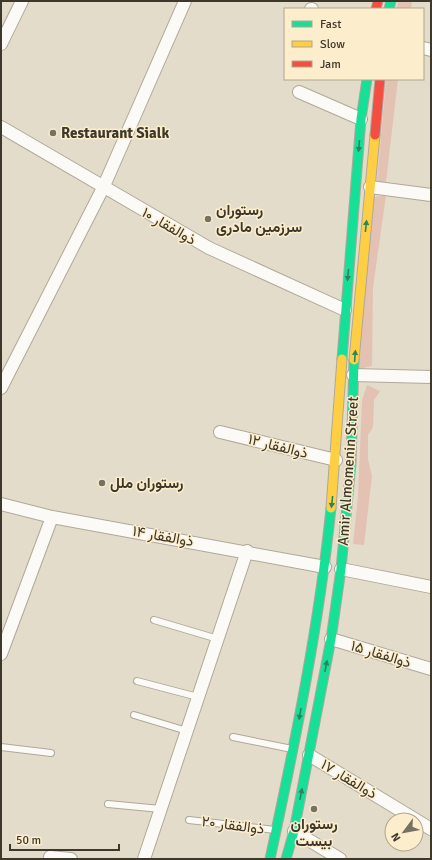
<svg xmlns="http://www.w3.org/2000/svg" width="432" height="860" viewBox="0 0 432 860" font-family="Signika,Vazirmatn,sans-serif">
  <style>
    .green { fill: #e3c2b3 }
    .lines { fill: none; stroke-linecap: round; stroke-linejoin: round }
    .lane-casing { stroke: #afa89b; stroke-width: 8 }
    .street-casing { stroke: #afa89b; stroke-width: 14 }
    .fast-casing { stroke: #afa89b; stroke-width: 11 }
    .slow-casing { stroke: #afa89b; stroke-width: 11 }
    .jam-casing { stroke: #afa89b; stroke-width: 11 }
    .lane { stroke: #fbfaf7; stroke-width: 6 }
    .street { stroke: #fbfaf7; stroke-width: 12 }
    .fast { stroke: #16e098; stroke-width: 9 }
    .slow { stroke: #ffcf43; stroke-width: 9 }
    .jam { stroke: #f24e42; stroke-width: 9 }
    .oneway { fill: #2b845c }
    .poi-dot { fill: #777163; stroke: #fcedcd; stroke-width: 1.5 }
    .labels { text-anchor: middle; stroke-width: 3; stroke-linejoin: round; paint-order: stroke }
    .poi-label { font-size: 15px; font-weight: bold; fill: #3d382b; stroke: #fcedcd; text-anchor: start }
    .street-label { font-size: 15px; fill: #3d382b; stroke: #fcedcd }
  </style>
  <rect width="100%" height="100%" fill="#e4dcca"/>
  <!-- green -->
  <path class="green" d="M398,1H412L411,9H397Z
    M386,79H398L386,182L377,181Z
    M386,195L373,288L372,366L354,370L374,197Z
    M367,385L380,391L374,400L373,427L368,435V459L372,476L364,545L353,544L358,496L362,400Z"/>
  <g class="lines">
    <!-- lane casing -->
    <g class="lane-casing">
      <path id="lane" d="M154,620L218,639
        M137,681L198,697
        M134,715L187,731
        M233,737L292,749
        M1,747L51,753
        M108,804L161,809
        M189,820L275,830"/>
    </g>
    <!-- street casing -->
    <g class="street-casing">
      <path id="street" d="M311,9H312
        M1,44L22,1
        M423,48L431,50
        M299,92L361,119
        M1,127L209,248L345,310
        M370,187L431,195
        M353,375L431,377
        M1,388L103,188L185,1
        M220,432L336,460
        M1,504L52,517L325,567
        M341,569L431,587
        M331,639L431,669
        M1,654L52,517
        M309,755L431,829
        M294,831L340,859
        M50,857L71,859
        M144,859L247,551"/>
    </g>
    <!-- fast casing -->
    <g class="fast-casing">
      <path id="fast" d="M389,9L391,1
        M342,359L361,119L367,79
        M270,859C295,743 319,626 331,508
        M286,859L294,831L331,639L341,569L351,463L354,360"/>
    </g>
    <!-- slow casing -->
    <g class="slow-casing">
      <path id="slow" d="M354,360L375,135
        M331,508L342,359"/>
    </g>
    <!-- jam casing -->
    <g class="jam-casing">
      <path id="jam" d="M376,9L378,1
        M375,135L380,79"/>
    </g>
    <!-- lane -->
    <use href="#lane" class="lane"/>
    <!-- street -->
    <use href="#street" class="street"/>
    <!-- fast -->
    <use href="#fast" class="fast"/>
    <!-- slow -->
    <use href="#slow" class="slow"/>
    <!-- jam -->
    <use href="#jam" class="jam"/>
  </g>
  <!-- one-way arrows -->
  <defs><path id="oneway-solid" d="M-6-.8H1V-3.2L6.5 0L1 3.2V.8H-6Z"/></defs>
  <g class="oneway">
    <use href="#oneway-solid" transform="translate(359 146) rotate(95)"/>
    <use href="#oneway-solid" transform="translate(366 226) rotate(-84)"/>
    <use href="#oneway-solid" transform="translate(348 275) rotate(95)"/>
    <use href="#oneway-solid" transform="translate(355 356) rotate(-86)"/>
    <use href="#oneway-solid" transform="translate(332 502) rotate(96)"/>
    <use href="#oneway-solid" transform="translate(326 666) rotate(-79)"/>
    <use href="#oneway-solid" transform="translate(300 714) rotate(100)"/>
    <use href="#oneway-solid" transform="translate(301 794) rotate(-79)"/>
  </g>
  <!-- markers -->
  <g class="poi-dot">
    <circle cx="53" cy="133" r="4"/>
    <circle cx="208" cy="219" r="4"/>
    <circle cx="102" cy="483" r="4"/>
    <circle cx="314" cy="809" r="4"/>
  </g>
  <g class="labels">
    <!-- poi labels -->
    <g class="poi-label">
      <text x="61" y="138">Restaurant Sialk</text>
      <text x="216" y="215">رستوران<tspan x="216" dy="17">سرزمین مادری</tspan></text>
      <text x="110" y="488">رستوران ملل</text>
      <text x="314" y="829" text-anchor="middle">رستوران<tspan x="314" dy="17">بیست</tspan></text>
    </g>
    <!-- street labels -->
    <g class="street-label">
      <text transform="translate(169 226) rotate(30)" y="5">ذوالفقار ۱۰</text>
      <text transform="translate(278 446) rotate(14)" y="5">ذوالفقار ۱۲</text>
      <text transform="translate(348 471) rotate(-86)" y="5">Amir Almomenin Street</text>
      <text transform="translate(163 536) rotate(10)" y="5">ذوالفقار ۱۴</text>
      <text transform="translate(381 654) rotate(17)" y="5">ذوالفقار ۱۵</text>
      <text transform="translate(349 779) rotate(31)" y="5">ذوالفقار ۱۷</text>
      <text transform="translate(233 825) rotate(7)" y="5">ذوالفقار ۲۰</text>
    </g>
  </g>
  <!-- border -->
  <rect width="432" height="860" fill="none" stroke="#3d382b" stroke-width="4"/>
  <!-- legend -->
  <rect x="284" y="8" width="140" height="72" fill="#fcedcd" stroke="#b0a58c"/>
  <rect x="292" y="21" width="20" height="6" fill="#16e098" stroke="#b0a58c"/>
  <text x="320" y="28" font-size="12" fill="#3d382b">Fast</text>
  <rect x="292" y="41" width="20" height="6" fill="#ffcf43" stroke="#b0a58c"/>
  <text x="320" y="48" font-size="12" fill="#3d382b">Slow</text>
  <rect x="292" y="61" width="20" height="6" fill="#f24e42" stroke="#b0a58c"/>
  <text x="320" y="68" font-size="12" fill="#3d382b">Jam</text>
  <!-- north arrow -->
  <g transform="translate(404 832) rotate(238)"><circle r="19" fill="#fcedcd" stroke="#b0a58c"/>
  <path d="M0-3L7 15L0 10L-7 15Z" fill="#777163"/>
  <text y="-6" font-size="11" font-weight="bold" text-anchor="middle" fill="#3d382b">N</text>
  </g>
  <!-- scale -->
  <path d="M10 844v6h109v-6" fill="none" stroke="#3d382b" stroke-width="2"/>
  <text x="16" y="844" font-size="12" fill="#3d382b" stroke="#fcedcd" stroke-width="3" paint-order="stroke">50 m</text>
</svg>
